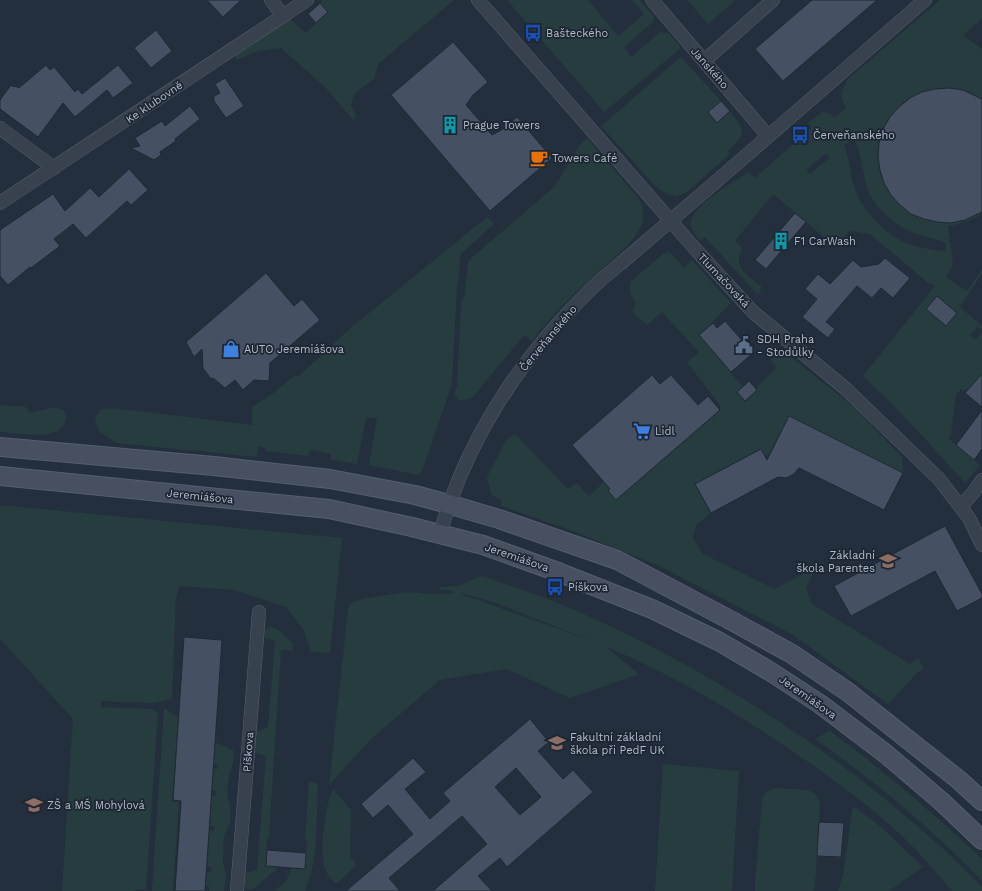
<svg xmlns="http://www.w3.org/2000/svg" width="982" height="891" viewBox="0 0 982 891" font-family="'Work Sans',sans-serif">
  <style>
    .green { fill: #263c3f; fill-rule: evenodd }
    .building { fill: #455162; stroke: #1f2835; fill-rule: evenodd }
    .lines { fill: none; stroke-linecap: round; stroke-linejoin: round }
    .street-casing { stroke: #565f6c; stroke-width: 14 }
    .secondary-casing { stroke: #565f6c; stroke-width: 20 }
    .street { stroke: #38414e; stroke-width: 13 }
    .secondary { stroke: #465061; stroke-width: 18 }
    .labels { text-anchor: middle; stroke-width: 3.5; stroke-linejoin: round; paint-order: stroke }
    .poi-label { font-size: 11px; fill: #b4bcc9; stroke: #1d2633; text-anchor: start }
    .street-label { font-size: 11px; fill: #b4bcc9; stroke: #1d2633 }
  </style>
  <rect width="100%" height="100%" fill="#242f3e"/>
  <!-- green -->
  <path class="green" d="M323,0H454L378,64L374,79L354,94L351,105L356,115L354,121L324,86L281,48L258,51L237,60L233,55L289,18L306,33L328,12L320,2Z
    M507,0H588L618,36L644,14L632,0H640L654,16L653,22L624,47L631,57L660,32L669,33L681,48L604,112Z
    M687,0H736L708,24Z
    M940,0H982V19L963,35L982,49V99C976,96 969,91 963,90C954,90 941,94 932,95C925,96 915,96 909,99C896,106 890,118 885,130C883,134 880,139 879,144C869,202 934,243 982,212V214C972,221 959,224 948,226L953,265L946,277L967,291L982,269V273L960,307L982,326V330L978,326L970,335L975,340L982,332V381L970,393L966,389L964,391L961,389L956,395L951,434L948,438L980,465L965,483C932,446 899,410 863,376L935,286L927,282L870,234L849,231L836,247L773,194L735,241L742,248C732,268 749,276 762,287L758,295L705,237L700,241C696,236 690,229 691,222C694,204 735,181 749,172L755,178L811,128L808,123L822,112L829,113L835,117L846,108C838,96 842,91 848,79ZM854,139C862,155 862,173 868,190C877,211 898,228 920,235C929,238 938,239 946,243V251C936,250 926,249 916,246C891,240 866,216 856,192C850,177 850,160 844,145ZM826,153L830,157L810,174L806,170Z
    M681,57L721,101L708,113L717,123L730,111C746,131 747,133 728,151L730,154L687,192C674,200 666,194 655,186L601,126Z
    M587,138L639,199C644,209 645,218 640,228C632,244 615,257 602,268C577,291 552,314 532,341L524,335L472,398L459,401L454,395L457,386L461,303L465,294L468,261L554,187L580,145Z
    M487,217L494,224L461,254L457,288L452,384L422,471L418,475L369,465L377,418L366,417L357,464L331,460V454L310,450L308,456L265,451V448L258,446L257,457L117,443L99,432L95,418L101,409L113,408L252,425V407L275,392L295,375L298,377L347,331Z
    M670,252L684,268L692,260L731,303L699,335L743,387L737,392L744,400L757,390L758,386L776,368L771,359L782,350L853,406L902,457L903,473L789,416L770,453L765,457L760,449L695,484L711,513L696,525L693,538L703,554L775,589L817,566L806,588L812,604L910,664L918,658L924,669L918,672L888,704L793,635L659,566L570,530L501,506V500L491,494L487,477L506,440L515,434L568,489L577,483L589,496L604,482L610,489L608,491L616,500L720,410L721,407L687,362L699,352L662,312L647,325L632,312L636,304L630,293V282L663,254Z
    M0,405L26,407L30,413C36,412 50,407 57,408C72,410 66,428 55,432C41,438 15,433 0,432Z
    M0,505L342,538L330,653L311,652L303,629L286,607L234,590L179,586L176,599L172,699L154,703L101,701V707L152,709L158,713L146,890L138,889L133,891H62L73,719L0,639Z
    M483,576C499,582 515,587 531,593C587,613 641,640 693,669C765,710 834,756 897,809C927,834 956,859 982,887V891H952C940,877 929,863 916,850C885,817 848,790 811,764C747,719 679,677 606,647L639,674L570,698L507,669L440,680L371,739L329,785L348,609L351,603L362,599L407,592L433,594L455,593L449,590H439L440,587L461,585L473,579ZM461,593L493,602L595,642L461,594Z
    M271,627L277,629L292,643L293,651L281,650L269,837L267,838L266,866L277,867L278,851H279L277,869L253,889L247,890L244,885L245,873L257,870L266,756L255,753L256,732L268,727L275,641L263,637L265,630Z
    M164,708L179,718L172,802H179L173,891H152Z
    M830,731C881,769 929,809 976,853L982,859V881C931,828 875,781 815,739Z
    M215,742L234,751L233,763L229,775L227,790L228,800L230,803V823L224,836L223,863L226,876L224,891H209V886H204L202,872H211V867L203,866L207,831H214V826H206L211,796H215L216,791H211L213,769H217L218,764H213Z
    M663,764L739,771L732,891H655Z
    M309,781L318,784L316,841L311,876H310L305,891H274L286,881L292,868L305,869L307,840H305Z
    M776,788L808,790L815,794L820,802L815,886L813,891H755V882L762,798L767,791Z
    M333,789L351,810L350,857L357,865L336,884C332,879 327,875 325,869C319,851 325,806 333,789Z
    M853,806L880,826L923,867L889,891H838L843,875Z"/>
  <!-- building -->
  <path class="building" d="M207,0H241L223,17Z
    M812,0H877L783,81L755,49Z
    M320,3L328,12L316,23L308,14Z
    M156,30L172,51L151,68L134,48Z
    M453,42L488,82L473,95L466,105L492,135L503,129L517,117L552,158L490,211L391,95Z
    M46,65L50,70L54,67L75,92L78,89L82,94L118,65L133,83L113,98L107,90L75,117L63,103L38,137L0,109V100L11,85L14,87L15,86L19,88Z
    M225,78L244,106L226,118L214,101V96L220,93L215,84Z
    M949,88L963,90L982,99V212L965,220L951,223L937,222L924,219L911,214L900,205L891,195L884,183L880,170L878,157L879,143L883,129L890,117L899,107L910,98L922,92L935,89Z
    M721,101L730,111L717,123L708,112Z
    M190,106L200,119L175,139L176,141L160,152L161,155L154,160L131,148L140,146L135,138L162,121L165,126Z
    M129,169L148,190L131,205L127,201L86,238L73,224L54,239L60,246L31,268L30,267L8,285L0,276V230L53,194L65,211L90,188L99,197Z
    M795,213L806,222L766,269L755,260Z
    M885,258L910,278L893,298L881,288L872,298L857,286L826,322L835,329L828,338L802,317L817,299L805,289L818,274L830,284L853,260L861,267L879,264Z
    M266,273L294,306L302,299L320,320L270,363L269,381L254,380L243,390L235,380L225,388L213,378L211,379L203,368L202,349L194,357L186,342Z
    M937,296L957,313L946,326L926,309Z
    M725,321L753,353L731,372L699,335L713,323L717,328Z
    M982,374V407L965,393Z
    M652,375L660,384L671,375L698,405L708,396L720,410L616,500L608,491L610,489L572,445Z
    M749,381L757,390L745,401L737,392Z
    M982,410V449L974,460L956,445Z
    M789,416L903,473L884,510L799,468L794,474L786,478L778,477L711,513L695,484L761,449L767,460Z
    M945,526L982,594V598L957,611L935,571L851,616L834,586Z
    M184,637L222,640L205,891H175L181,801L173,800Z
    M530,719L549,742L538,751L563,779L573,770L593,792L507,867L500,858L478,876L492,891H433L487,844L462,816L389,878L400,891H346L413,834L388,805L373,818L361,804L413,758L426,772L405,789L430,819L450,801L443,793ZM516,768L541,797L520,815L495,787Z
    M819,822L844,823L841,857L817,856Z
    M267,850L306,853L305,869L266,866Z"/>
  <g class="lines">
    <!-- street casing -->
    <g class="street-casing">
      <path id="street" d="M271,0L283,16
        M478,0L697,251L753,312L846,389L939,479L969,518L982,545
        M652,0L768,136
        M704,61L773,0
        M0,128L54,168
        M0,203L307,0
        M961,506L973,493L982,480
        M440,534C466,440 521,357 591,289C602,278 615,268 627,258C655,234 683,210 711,186C782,124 853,62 925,0
        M237,891L259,612"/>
    </g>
    <!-- secondary casing -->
    <g class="secondary-casing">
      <path id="secondary" d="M0,447L214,466L330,479L415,495L448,504L499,519L617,560L732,621L792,654L848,692L959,780L982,801
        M0,476L329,509L412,527L483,545L558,572L652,609L720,642L771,672L820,704L886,754L941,801L982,840"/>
    </g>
    <!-- street -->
    <use href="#street" class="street"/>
    <!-- secondary -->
    <use href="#secondary" class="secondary"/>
  </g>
  <!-- icons -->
  <defs>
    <g id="bus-bare" transform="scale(1.38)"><path d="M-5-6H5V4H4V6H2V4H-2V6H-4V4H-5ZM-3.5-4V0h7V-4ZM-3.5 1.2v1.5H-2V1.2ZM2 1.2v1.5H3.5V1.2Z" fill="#1a4fb4" stroke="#1d2633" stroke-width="2.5" paint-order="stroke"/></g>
    <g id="building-bare" transform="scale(1.38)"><path d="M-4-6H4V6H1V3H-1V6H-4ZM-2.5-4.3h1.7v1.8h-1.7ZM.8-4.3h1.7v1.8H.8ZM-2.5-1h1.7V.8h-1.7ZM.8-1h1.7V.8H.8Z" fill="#0f9aa8" stroke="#1d2633" stroke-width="2.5" paint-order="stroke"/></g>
    <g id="cafe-bare" transform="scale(1.38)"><path d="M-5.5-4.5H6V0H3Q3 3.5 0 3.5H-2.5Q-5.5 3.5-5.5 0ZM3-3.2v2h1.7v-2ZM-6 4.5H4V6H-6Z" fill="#e8710a" stroke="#1d2633" stroke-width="2.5" paint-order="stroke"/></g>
    <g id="civic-bare" transform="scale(1.38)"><path d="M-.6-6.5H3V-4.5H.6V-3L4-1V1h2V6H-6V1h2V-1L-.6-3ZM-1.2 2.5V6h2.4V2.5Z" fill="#5c6f8a" stroke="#1d2633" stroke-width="2.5" paint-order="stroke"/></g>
    <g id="shop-bare" transform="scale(1.38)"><path d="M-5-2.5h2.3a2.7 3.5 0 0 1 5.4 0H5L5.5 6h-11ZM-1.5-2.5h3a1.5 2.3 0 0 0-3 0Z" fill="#3f7fe0" stroke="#1d2633" stroke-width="2.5" paint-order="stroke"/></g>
    <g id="supermarket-bare" transform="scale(1.38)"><path d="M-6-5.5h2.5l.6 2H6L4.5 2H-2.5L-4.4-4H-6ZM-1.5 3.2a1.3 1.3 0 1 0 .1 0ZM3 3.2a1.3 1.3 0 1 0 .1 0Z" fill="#3f7fe0" stroke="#1d2633" stroke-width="2.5" paint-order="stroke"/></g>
    <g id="school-bare" transform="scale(1.38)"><path d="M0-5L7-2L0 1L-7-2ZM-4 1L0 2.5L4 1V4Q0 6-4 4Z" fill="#8d6e63" stroke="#1d2633" stroke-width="2.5" paint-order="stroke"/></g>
  </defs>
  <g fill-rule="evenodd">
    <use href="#bus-bare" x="533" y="33"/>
    <use href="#building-bare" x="450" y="125"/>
    <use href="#bus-bare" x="800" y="135"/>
    <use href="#cafe-bare" x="539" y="158"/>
    <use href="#building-bare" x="781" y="241"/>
    <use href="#civic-bare" x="744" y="345"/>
    <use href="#shop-bare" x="231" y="349"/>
    <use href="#supermarket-bare" x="642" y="431"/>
    <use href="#school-bare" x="888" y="561"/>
    <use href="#bus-bare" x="555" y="587"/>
    <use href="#school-bare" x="557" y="743"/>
    <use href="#school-bare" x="34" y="805"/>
  </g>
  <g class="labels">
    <!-- poi labels -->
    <g class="poi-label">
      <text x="546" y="37">Bašteckého</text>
      <text x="463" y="129">Prague Towers</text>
      <text x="813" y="139">Červeňanského</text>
      <text x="552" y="162">Towers Café</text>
      <text x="794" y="245">F1 CarWash</text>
      <text x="757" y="343">SDH Praha<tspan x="757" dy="13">- Stodůlky</tspan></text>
      <text x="244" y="353">AUTO Jeremiášova</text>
      <text x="655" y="435">Lidl</text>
      <text x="875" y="559" text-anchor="end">Základní<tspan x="875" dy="13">škola Parentes</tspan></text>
      <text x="568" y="591">Píškova</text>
      <text x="570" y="741">Fakultní základní<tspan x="570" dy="13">škola při PedF UK</tspan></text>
      <text x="47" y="809">ZŠ a MŠ Mohylová</text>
    </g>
    <!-- street labels -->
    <g class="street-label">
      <text transform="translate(710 68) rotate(49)" y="4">Janského</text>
      <text transform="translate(154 102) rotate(-34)" y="4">Ke klubovně</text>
      <text transform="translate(724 280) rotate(47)" y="4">Tlumačovská</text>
      <text transform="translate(548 338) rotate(-50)" y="4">Červeňanského</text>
      <text transform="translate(200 496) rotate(6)" y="4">Jeremiášova</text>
      <text transform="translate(517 557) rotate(19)" y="4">Jeremiášova</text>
      <text transform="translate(808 697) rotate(35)" y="4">Jeremiášova</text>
      <text transform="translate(248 752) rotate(-86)" y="4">Píškova</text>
    </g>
  </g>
</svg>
